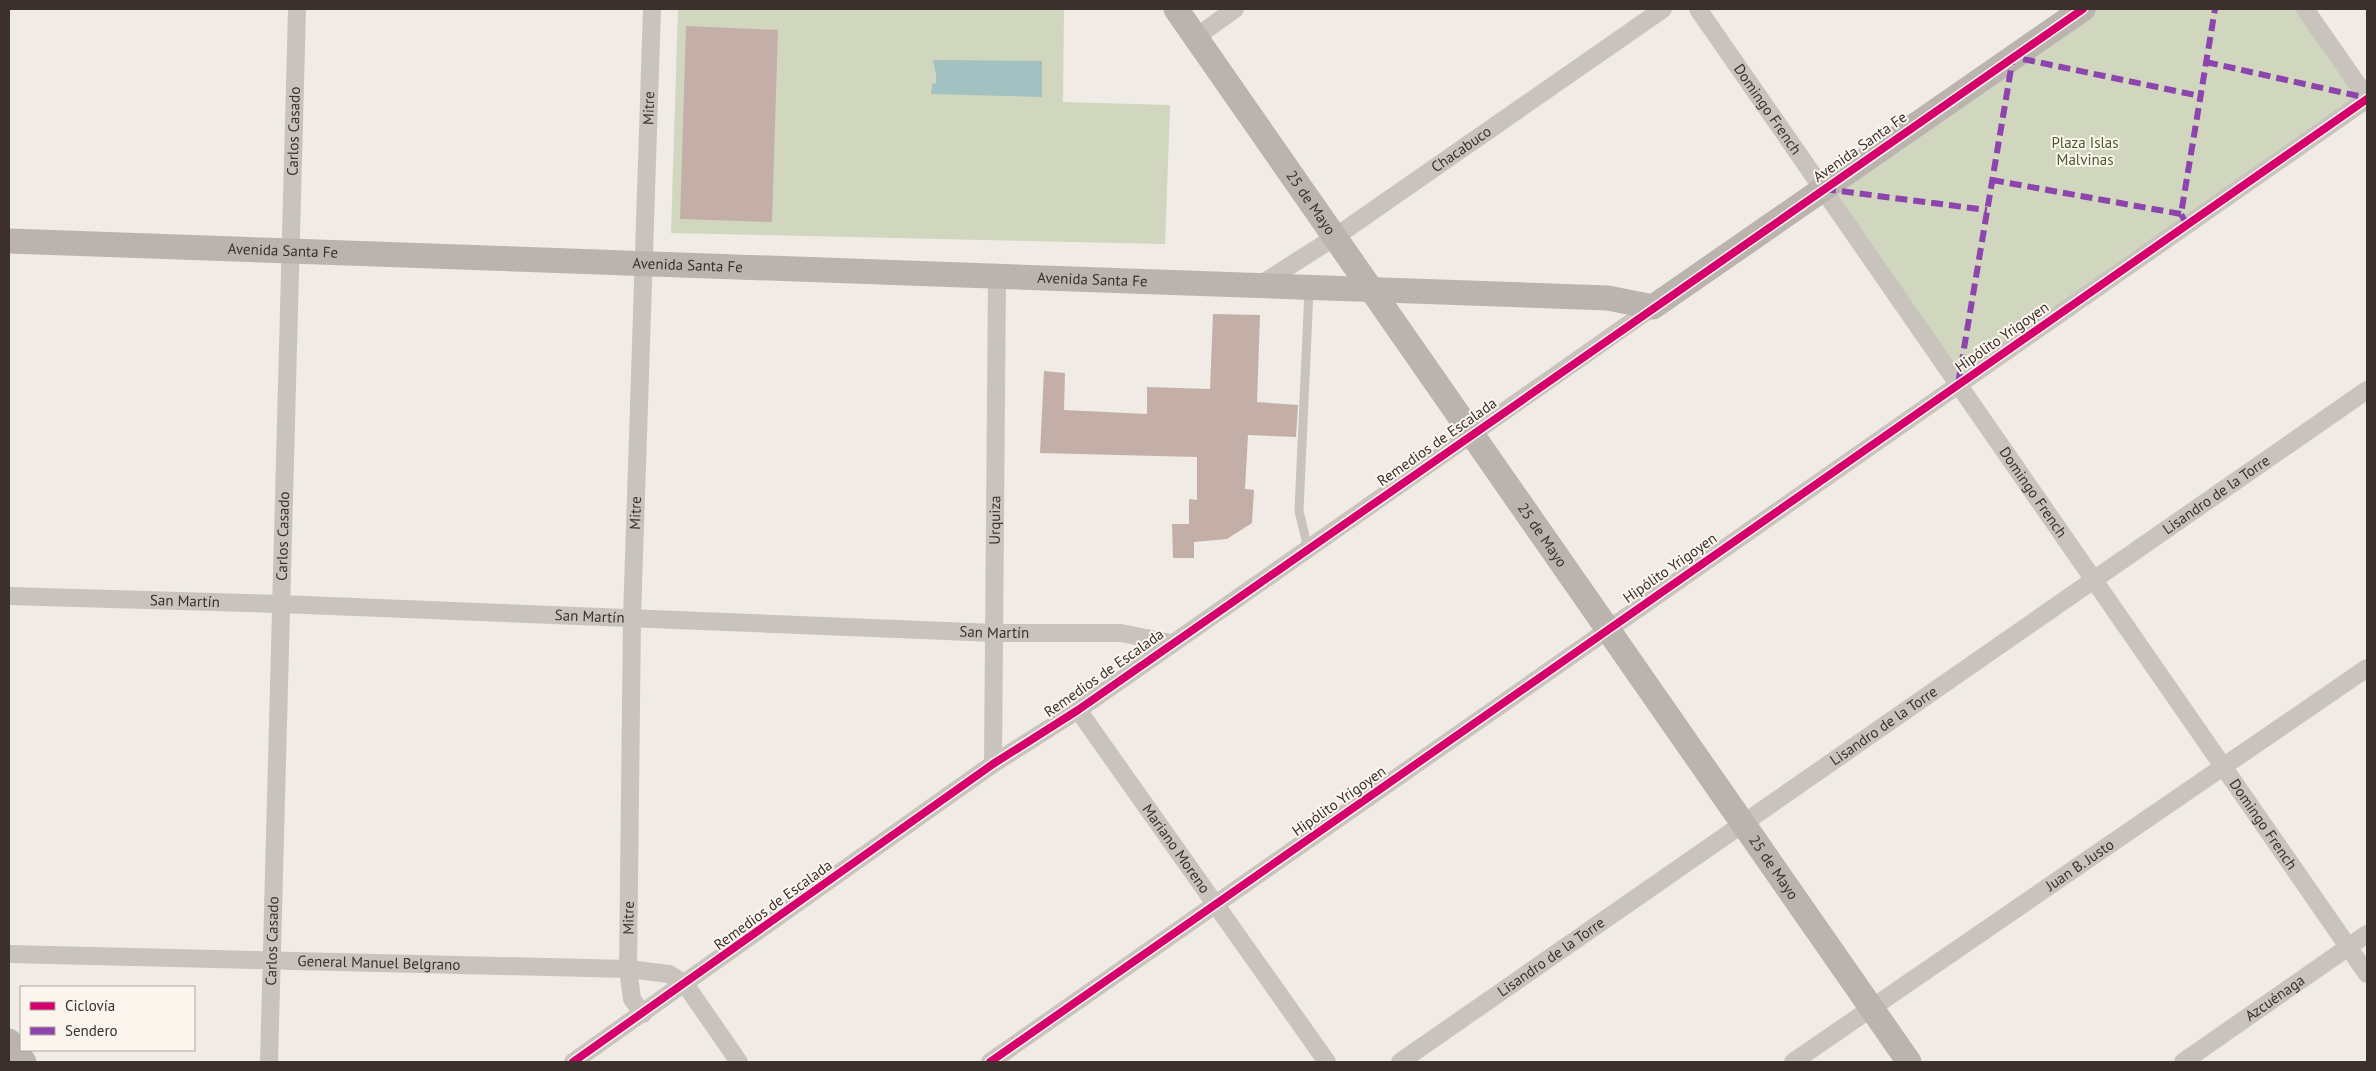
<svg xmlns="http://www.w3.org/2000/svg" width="2376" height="1071" viewBox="0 0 2376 1071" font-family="'PT Sans',sans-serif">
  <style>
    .green { fill: #d1d6bf }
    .water { fill: #a1c2c1 }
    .building { fill: #c3afa7 }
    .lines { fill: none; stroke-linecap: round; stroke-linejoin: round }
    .lane { stroke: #c9c3be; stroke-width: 9 }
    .street { stroke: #c9c3be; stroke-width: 18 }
    .secondary { stroke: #bab3ae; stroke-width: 25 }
    .quiet { stroke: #8e44ad; stroke-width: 6; stroke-dasharray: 12 6; stroke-linecap: butt }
    .cycleway-casing { stroke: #fbf5ee; stroke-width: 11 }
    .cycleway { stroke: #d6006c; stroke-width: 8 }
    .labels { text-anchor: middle; stroke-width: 4; stroke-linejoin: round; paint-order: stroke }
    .street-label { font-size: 15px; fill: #3b302b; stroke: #fbf5ee }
    .park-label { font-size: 15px; fill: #4a5a2e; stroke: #fbf5ee }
  </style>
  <rect width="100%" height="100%" fill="#f0ebe5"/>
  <!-- green -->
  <path class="green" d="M678,9H1064L1063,102L1170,105L1165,244L671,233Z
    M2083,9H2305L2367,98L1958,384L1824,189Z"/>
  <!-- water -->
  <path class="water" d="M933,60L1042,61V97L931,94L932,84L936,83V75Z"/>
  <!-- building -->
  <path class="building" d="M686,26L778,30L772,222L680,219Z
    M1213,314L1260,315L1257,402L1298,405L1296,437L1248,435L1245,489L1254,490L1252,523L1227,539L1194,542V558H1173L1172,524H1189V499L1197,500V457L1040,453L1044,371L1065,373L1064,410L1147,414V387L1210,389Z"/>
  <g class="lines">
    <!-- lane -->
    <path class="lane" d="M1308,548L1299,511L1309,290"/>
    <!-- street -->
    <g class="street">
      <path id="s1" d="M1698,9L2367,974"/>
      <path d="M2305,9L2367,98"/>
      <path d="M1196,37L1235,9"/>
      <path id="s2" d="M1258,286L1335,237L1663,9"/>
      <path id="s3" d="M9,596L281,604L995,633H1121L1171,643"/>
      <path id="s4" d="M1078,710L1327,1062"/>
      <path id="s5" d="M993,764L997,276"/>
      <path id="s6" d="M9,954L628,969L669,974L685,984L739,1062"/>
      <path id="s7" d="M643,1014L632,999L628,969L632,618L652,9"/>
      <path id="s8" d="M269,1062L297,9"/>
      <path d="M573,1062L993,764L1078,710L1653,307"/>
      <path d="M990,1062L2367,99"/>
      <path id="s9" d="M1400,1062L2367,390"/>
      <path id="s10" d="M1793,1062L2367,668"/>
      <path id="s11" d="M2183,1062L2367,934"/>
    </g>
    <!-- secondary -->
    <g class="secondary">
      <path id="s12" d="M1176,9L1909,1062"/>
      <path id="s13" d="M9,241L1608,298L1653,307L2083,9"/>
      <path d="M9,1041L24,1062"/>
    </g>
    <!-- quiet -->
    <path class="quiet" d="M2206,62L2367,98
      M1992,180L2181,214
      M1824,189L1987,210
      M2187,225L2181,214L2215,9
      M1958,384L2013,57L2200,96"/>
    <!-- cycleway casing -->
    <g class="cycleway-casing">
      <path id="cycleway" d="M573,1062L993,764L1078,710L2083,9
        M990,1062L2367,99"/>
    </g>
    <!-- cycleway -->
    <use href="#cycleway" class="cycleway"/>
  </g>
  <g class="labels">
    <!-- street labels -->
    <g class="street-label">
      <text dy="5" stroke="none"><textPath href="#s7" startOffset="910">Mitre</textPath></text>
      <text dy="5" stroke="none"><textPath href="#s1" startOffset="122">Domingo French</textPath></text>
      <text dy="5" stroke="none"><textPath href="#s8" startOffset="931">Carlos Casado</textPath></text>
      <text transform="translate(1860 147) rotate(-35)" y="5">Avenida Santa Fe</text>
      <text dy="5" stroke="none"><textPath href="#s2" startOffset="245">Chacabuco</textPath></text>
      <text dy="5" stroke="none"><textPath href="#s12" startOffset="236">25 de Mayo</textPath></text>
      <text dy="5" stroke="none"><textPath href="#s13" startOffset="274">Avenida Santa Fe</textPath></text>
      <text dy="5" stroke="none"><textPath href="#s13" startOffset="679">Avenida Santa Fe</textPath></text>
      <text dy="5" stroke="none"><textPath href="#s13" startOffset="1084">Avenida Santa Fe</textPath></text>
      <text transform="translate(2002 337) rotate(-35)" y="5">Hipólito Yrigoyen</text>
      <text transform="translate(1437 442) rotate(-35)" y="5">Remedios de Escalada</text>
      <text dy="5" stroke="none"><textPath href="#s1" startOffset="588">Domingo French</textPath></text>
      <text dy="5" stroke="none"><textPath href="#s9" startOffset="994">Lisandro de la Torre</textPath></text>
      <text dy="5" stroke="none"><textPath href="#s7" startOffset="505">Mitre</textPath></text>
      <text dy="5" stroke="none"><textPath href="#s5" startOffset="244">Urquiza</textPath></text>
      <text dy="5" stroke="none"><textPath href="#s8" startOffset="526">Carlos Casado</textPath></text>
      <text dy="5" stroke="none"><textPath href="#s12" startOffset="641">25 de Mayo</textPath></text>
      <text transform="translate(1670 568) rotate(-35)" y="5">Hipólito Yrigoyen</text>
      <text dy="5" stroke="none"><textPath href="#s3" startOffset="176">San Martín</textPath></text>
      <text dy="5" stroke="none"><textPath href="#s3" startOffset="581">San Martín</textPath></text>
      <text dy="5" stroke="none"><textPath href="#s3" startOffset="986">San Martín</textPath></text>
      <text transform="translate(1104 673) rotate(-35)" y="5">Remedios de Escalada</text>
      <text dy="5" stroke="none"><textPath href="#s9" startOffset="589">Lisandro de la Torre</textPath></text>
      <text transform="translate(1339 801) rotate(-35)" y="5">Hipólito Yrigoyen</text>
      <text dy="5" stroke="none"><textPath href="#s1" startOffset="992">Domingo French</textPath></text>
      <text dy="5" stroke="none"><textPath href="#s4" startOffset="170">Mariano Moreno</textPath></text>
      <text dy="5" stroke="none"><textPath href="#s10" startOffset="348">Juan B. Justo</textPath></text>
      <text dy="5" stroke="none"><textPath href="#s12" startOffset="1046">25 de Mayo</textPath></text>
      <text transform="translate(773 905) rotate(-36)" y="5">Remedios de Escalada</text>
      <text dy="5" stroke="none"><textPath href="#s7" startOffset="100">Mitre</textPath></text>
      <text dy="5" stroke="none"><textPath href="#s8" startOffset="121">Carlos Casado</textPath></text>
      <text dy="5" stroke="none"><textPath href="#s9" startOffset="184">Lisandro de la Torre</textPath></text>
      <text dy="5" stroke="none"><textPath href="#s6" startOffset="370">General Manuel Belgrano</textPath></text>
      <text dy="5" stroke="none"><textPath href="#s11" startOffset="112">Azcuénaga</textPath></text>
    </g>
    <!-- park labels -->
    <g class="park-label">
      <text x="2085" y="148">Plaza Islas<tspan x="2085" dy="17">Malvinas</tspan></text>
    </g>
  </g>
  <!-- border -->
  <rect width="2376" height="1071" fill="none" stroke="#3b302b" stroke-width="20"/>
  <!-- legend -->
  <rect x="20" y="986" width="175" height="65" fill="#fbf5ee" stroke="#aea6a0"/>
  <rect x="30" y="1002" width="25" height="8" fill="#d6006c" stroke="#aea6a0"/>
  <text x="65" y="1011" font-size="15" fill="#3b302b">Ciclovía</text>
  <rect x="30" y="1027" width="25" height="8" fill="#8e44ad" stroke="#aea6a0"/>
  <text x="65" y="1036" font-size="15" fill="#3b302b">Sendero</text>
</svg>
